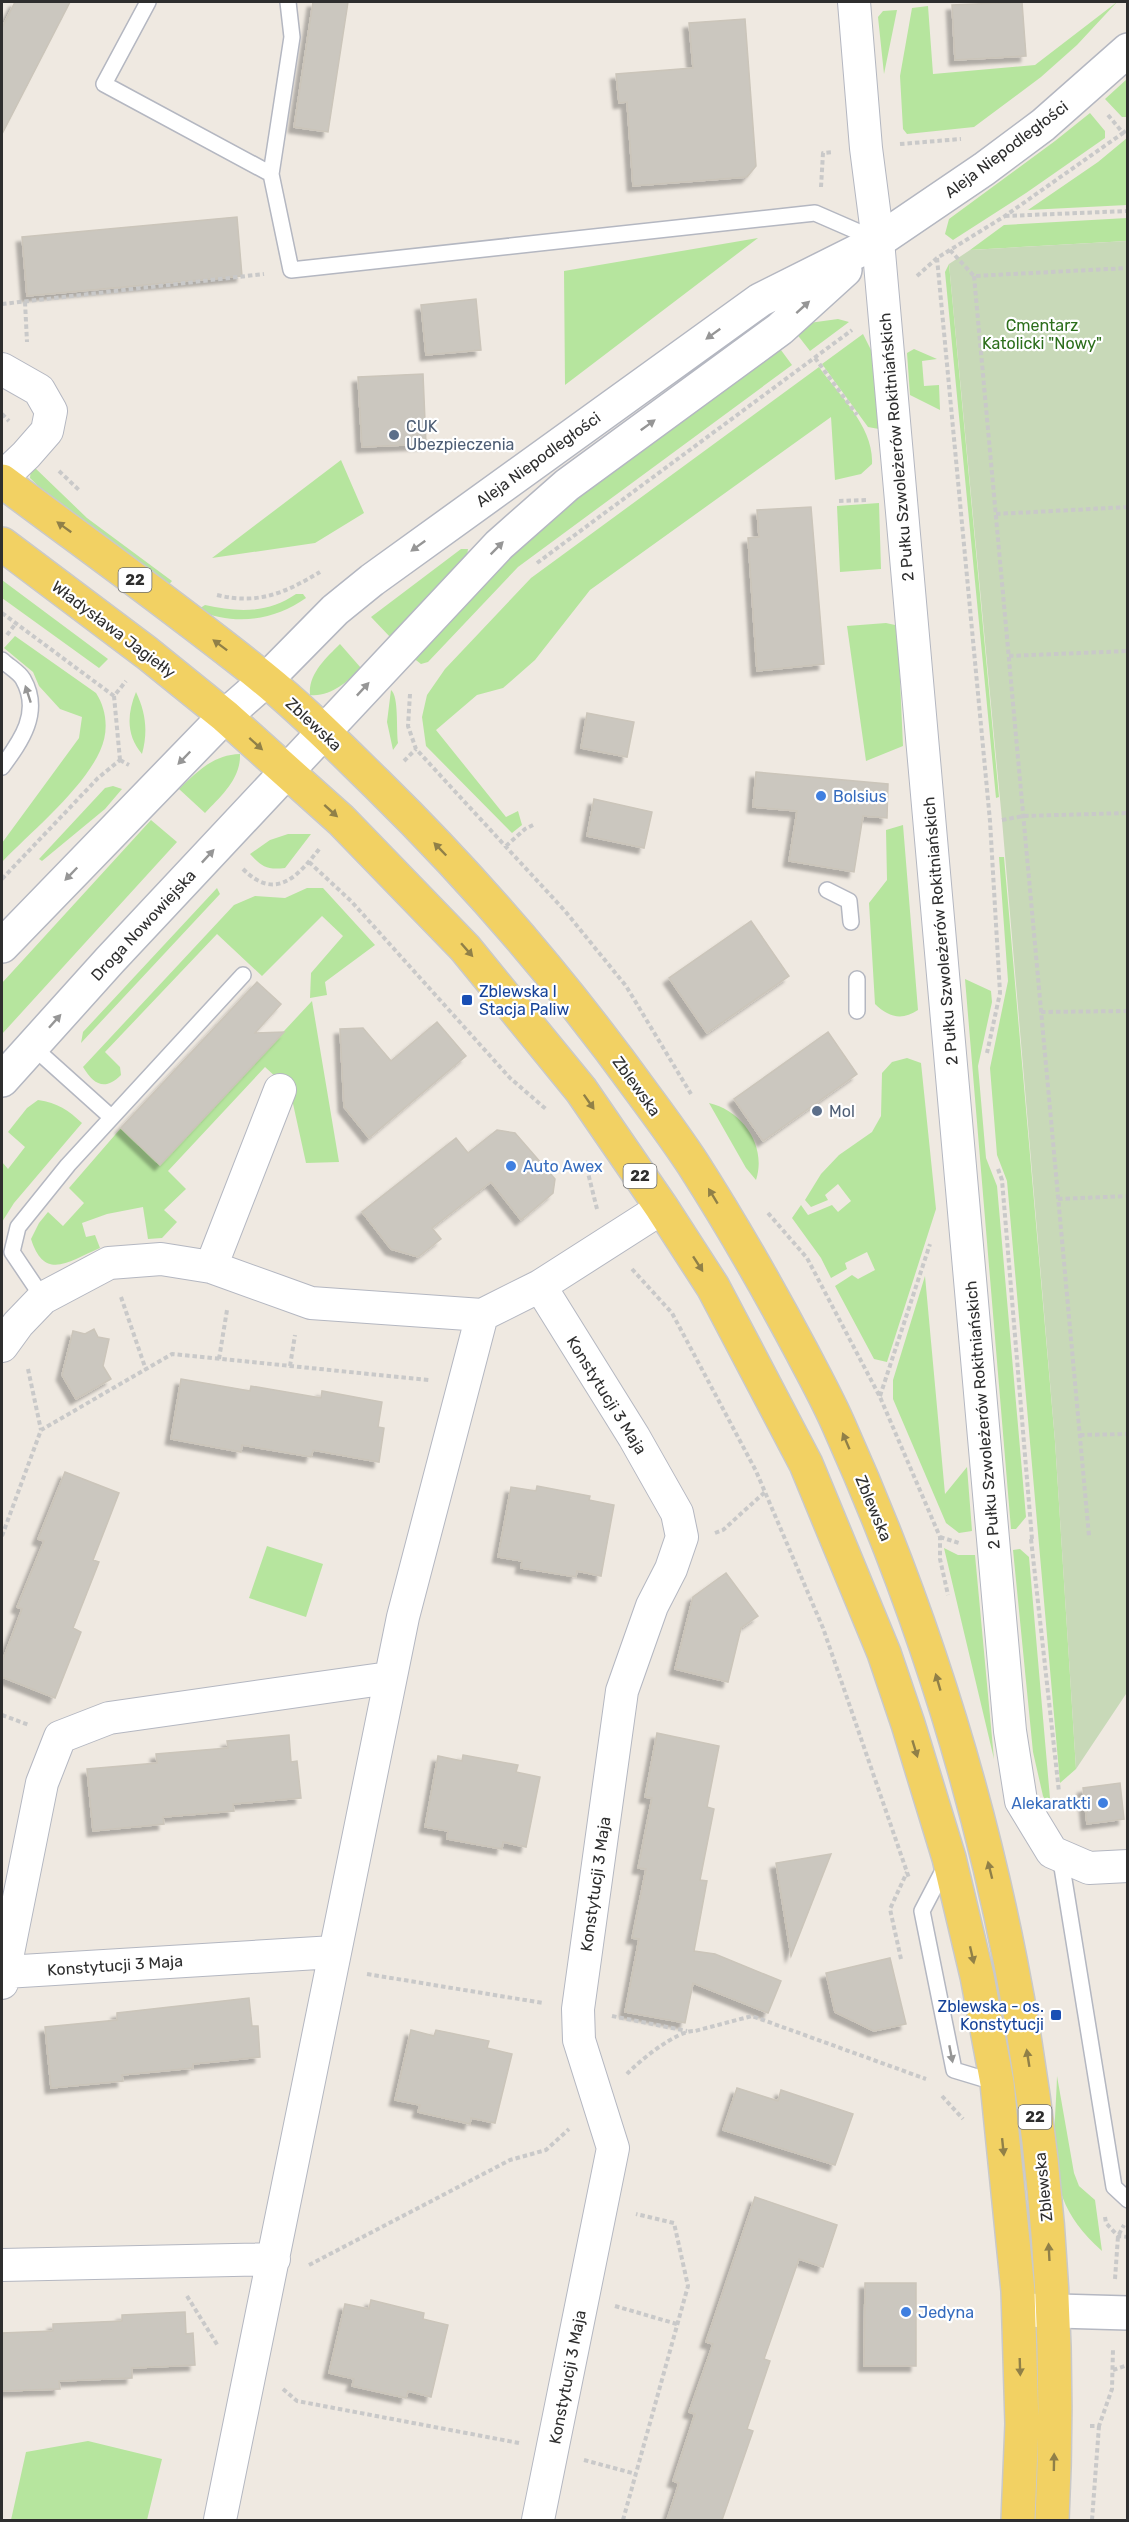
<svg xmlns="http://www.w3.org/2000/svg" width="1129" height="2522" viewBox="0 0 1129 2522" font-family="Rubik,sans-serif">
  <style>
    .green { fill: #b6e59e }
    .cemetery { fill: #c8d9b8 }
    .building { fill: #cbc7bf; stroke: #cbc5ba; stroke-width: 1.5; filter: url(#shadow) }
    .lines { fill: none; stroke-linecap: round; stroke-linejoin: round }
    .lane-casing { stroke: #b4b7c1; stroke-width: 18 }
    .street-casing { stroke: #b4b7c1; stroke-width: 34 }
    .secondary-casing { stroke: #b4b7c1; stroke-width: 36 }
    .primary-casing { stroke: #c9c9c9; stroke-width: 36 }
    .path { stroke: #c9c9c9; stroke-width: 4; stroke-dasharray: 4.5 3; stroke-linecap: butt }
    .lane { stroke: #fff; stroke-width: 15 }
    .street { stroke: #fff; stroke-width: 32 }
    .secondary { stroke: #fff; stroke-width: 33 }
    .primary { stroke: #f2d163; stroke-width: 33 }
    .oneway { fill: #969696 }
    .oneway2 { fill: #908048 }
    .service-dot { fill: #5c6f8a; stroke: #fff; stroke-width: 2 }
    .shop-dot { fill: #3f7fe0; stroke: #fff; stroke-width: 2 }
    .transit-dot { fill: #1a4fb4; stroke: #fff; stroke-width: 2 }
    .labels { text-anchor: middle; stroke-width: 4.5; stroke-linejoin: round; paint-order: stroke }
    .shield { fill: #fff; stroke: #6d6d6d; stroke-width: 1.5 }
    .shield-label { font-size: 15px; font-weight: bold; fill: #2e2e2e }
    .street-label { font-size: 16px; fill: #2e2e2e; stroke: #fff }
    .park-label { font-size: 16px; fill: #2c6e1b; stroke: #fff }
    .service-label { font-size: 16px; fill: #4e5e75; stroke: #fff; text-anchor: start }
    .shop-label { font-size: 16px; fill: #366cbe; stroke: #fff; text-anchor: start }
    .transit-label { font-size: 16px; fill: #164399; stroke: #fff; text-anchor: start }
  </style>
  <defs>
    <filter id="shadow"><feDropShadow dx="-5.5" dy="5.5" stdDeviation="1.5" flood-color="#0004"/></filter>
  </defs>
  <rect width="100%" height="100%" fill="#efe9e1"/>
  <!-- green -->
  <path class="green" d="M1117,2L1077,45L1041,77L974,127L907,134L903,129L900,76L912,8L928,6L933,74L1035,65Z
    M897,10L884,74L878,17L883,11Z
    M1127,79V117H1122L1105,99Z
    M1090,113L1105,131V138L1026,193L953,240L945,234L949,219L1055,141Z
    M1127,138V205L1028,210L1098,162Z
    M1127,218V241L970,250L1004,225Z
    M758,238L565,385L564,271Z
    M949,264L999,797L996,798L945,272Z
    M838,319L849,322L810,351L796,333L809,323Z
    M863,334L871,350L879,429L868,427L822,364Z
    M778,346L792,365L518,567L428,662L421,664L412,657L503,560L553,514Z
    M914,349L937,359L922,361L924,386L939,385L940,410L910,395L907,353Z
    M819,367C839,395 874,427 872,464L861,474L835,480L831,417L590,590L535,660L503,688L477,695L436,730L506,817L518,811L522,825L512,833L426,746L422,717L427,695L445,669L531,578Z
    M341,460L364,513L315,543L212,558Z
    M33,466L87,518L172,581L166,588L62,509L30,478L31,468Z
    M879,503L881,569L840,572L837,506Z
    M461,549H468L467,556L391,638L371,617Z
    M2,580L108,659L99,668L2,598Z
    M296,594H303L306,598C273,621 235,626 197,610L205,605C237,612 267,614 296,594Z
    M886,623L895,625L898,636L903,746L866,761L847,626Z
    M15,636L96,693C107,710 109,732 100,751C83,789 31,832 2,862V843L79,738L82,717L60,709L39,686L33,672L4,648Z
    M340,644L361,668C347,682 331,697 310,695C308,674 326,658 340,644Z
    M391,690C399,696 396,730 398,743L393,750L387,722Z
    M136,692C146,713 148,732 142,754C126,735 127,714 136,692Z
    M240,754C241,779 221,796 205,813L179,789C198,771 213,755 240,754Z
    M113,786L122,789L105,809L42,861L39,859L105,788Z
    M151,820L177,842L2,1034V983Z
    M903,825L918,1010C902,1021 888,1017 875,1004L869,903L887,880L886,830Z
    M288,834H311L285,868C267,870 262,867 250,854L270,840Z
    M999,857H1004L1055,1441L1076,1769L1060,1783L1007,1181L997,1155L990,1068L1008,981Z
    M217,888L220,894L81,1043L83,1032Z
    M307,888H323L375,945L325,982L327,995L310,998L311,973L343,936L322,916L262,976L217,934L105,1052L120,1067L121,1075C105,1091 94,1085 83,1067L234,905L255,896L285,898Z
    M965,979L991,991L992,1002L978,1066L986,1158L997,1186L1026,1517L1016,1529H1011Z
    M312,1001L339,1162L306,1163L290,1090L265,1067L168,1171L186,1189L164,1210L177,1222L162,1238L148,1239L143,1207L107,1214L82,1223L86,1237L95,1235L100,1248C70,1260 45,1283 31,1239L39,1223L48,1212L63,1226L84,1203L69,1188L121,1128L160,1164Z
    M907,1058L921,1063L936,1209L887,1362L874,1359L835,1286L852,1275L858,1279L875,1270L867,1252L845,1263L847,1269L831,1278L821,1258L792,1218L801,1205L808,1215L832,1205L838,1212L851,1201L838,1184L825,1195L828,1200L811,1207L805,1200L821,1174L839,1155L872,1132L881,1116L882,1073L892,1062Z
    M38,1100C58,1103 68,1110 82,1123L14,1203L2,1222V1162L8,1169L25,1147L8,1132L27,1108Z
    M709,1103C743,1111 767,1146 756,1180L746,1168Z
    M925,1276L945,1494L967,1467L972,1531L959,1533L946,1523L893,1399V1380Z
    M267,1546L323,1564L306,1617L249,1598Z
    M944,1548L958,1555H975L994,1759Z
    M1020,1549L1029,1557L1051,1810L1043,1796L1033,1752L1013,1550Z
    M1057,2076L1074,2173L1079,2186L1095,2200L1102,2251C1041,2197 1055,2149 1057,2076Z
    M88,2441L162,2459L147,2520H11L26,2452Z"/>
  <!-- cemetery -->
  <path class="cemetery" d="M1127,241L1128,1691L1076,1769L1055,1441L1002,820L949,264L970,250Z"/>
  <!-- building -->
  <path class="building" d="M15,2H70L2,134V28Z
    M313,2H348L328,132L294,127Z
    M1022,2L1026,56L955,60L952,5Z
    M745,19L756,166L747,177L633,186L627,102L619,103L616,74L693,68L689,23Z
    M237,217L242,276L27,296L22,237Z
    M476,299L481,350L426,355L421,305Z
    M423,374L426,444L362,447L358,377Z
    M811,507L824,664L757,671L748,538L759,537L757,510Z
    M587,713L634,722L627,757L581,748Z
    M756,772L888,784L887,818L863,816L854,872L789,861L797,811L753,807Z
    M594,799L652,812L644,848L587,836Z
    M751,921L789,976L707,1033L669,978Z
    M257,982L281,1004L255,1033L284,1032L160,1165L121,1128Z
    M437,1022L466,1056L369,1138L344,1107L340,1029L363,1028L391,1061Z
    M828,1032L857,1074L763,1141L734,1099Z
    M497,1130L515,1133L555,1179L553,1193L521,1220L491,1182L432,1228L441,1239L418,1257L391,1249L362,1212L456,1138L468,1153Z
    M94,1329L98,1337L109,1339L103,1366L111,1379L76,1399L62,1375L73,1331L85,1334Z
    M181,1379L250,1391L251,1386L321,1398L322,1391L382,1402L378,1427L384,1428L379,1462L313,1450L311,1457L242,1445L241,1452L171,1439Z
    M65,1472L119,1493L93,1560L99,1562L73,1628L81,1632L55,1698L2,1677V1662L22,1609L17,1607L44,1541L38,1539Z
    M537,1486L590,1496L589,1500L614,1505L601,1576L577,1571L576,1577L521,1568L522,1561L498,1557L511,1487L536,1491Z
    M726,1573L758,1616L741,1628L728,1682L675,1669L693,1597Z
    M657,1733L719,1746L707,1807L714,1809L700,1880L707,1881L694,1951L715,1954L781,1981L768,2013L693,1983L685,2023L625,2012L639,1939L632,1938L646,1869L638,1868L652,1798L645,1797Z
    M289,1735L291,1762L297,1761L301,1798L233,1804L234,1811L163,1817L164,1824L93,1831L87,1769L157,1763L156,1754L228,1748L227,1741Z
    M463,1755L518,1765L516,1772L540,1777L526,1847L503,1842L502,1849L447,1839L448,1831L425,1827L438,1756L462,1761Z
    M1120,1783L1124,1819L1087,1824L1083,1788Z
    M831,1854L791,1956L776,1863Z
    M890,1958L906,2024L874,2031L835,2012L826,1973Z
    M249,1998L252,2026H258L260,2057L193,2064V2068L122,2075L123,2081L51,2088L45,2027L117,2020V2013Z
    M411,2030L434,2036L436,2030L489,2041L487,2048L512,2054L495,2123L471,2118L470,2124L418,2112L420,2105L395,2100Z
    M737,2088L778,2101L781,2090L853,2114L835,2165L723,2130Z
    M755,2197L837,2225L823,2267L799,2259L764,2359L770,2361L747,2429L753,2431L722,2520H667L679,2483L673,2481L695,2414L689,2412L713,2344L706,2342Z
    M865,2283H916V2366H864Z
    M371,2300L424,2313L423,2319L448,2325L431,2397L408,2391L406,2398L352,2386L354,2379L329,2373L345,2304L369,2309Z
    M185,2312L186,2334L193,2333L195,2365L132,2368V2378L59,2381L60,2389L2,2391V2333L53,2331V2324L122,2321V2315Z"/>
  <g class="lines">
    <!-- lane casing -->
    <g class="lane-casing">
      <path id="lane" d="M148,2L104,84L271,174
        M288,2L292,37L271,174L291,270L815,213L877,240
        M2,660C8,666 19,672 23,679C42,712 21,741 2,767
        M827,890L849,901L851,922
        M857,979V1011
        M32,1046L111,1117
        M43,1298L12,1252L18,1227L68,1165L243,975
        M1060,1855L1114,2187L1128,2200
        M947,1863L922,1911L954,2070L997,2083"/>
    </g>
    <!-- street casing -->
    <g class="street-casing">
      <path id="street" d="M854,2L866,148L878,241L1010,1731L1021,1801L1052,1852L1089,1868L1128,1866
        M2,369L39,390L51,411L47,431L26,455L2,478
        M211,1267L280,1090
        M2,1346L18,1324L43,1298L109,1263L161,1259L211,1267L311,1303L482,1315L540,1286L662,1208
        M5,1972L334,1952
        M2,1983L42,1783L60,1737L109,1718L389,1678
        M2,2265L274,2259
        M220,2520L403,1617L482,1315
        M538,2520L613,2148L579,2040L578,2009L622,1691L652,1606L671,1569L682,1537L677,1513L634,1437L540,1286"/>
    </g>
    <!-- secondary casing -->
    <g class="secondary-casing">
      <path id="secondary" d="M2,946L225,716L266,680L335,610L372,580L760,300L878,241L984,169L1043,125L1128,50
        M2,1080L110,960L499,545L567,485L780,329L845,270
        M1023,2310L1128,2313"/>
    </g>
    <!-- primary casing -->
    <g class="primary-casing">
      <path id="primary" d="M2,481C89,546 177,609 262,677C303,710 340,748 377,784C475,880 564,984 644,1095C661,1118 678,1141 693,1164C732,1225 768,1288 802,1352C815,1377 829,1402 840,1428C993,1769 1071,2146 1052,2520
        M2,544L147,653L225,716L341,820L465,948L581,1090L662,1208L713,1287L806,1464L884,1653L908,1724L949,1858L977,1976L997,2083L1018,2291L1022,2424L1018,2520"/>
    </g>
    <!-- path -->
    <path class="path" d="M1108,115L1123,133L1128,129
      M900,144L961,139
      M821,187L823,153L833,152
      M1005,216L1128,211
      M950,250L974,276L1128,268
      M937,258L990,821L1000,993L987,1053
      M917,276L937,258L1005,216L1123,133
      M974,276L1089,1536
      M25,302L27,342
      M2,304L264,274
      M815,358L857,415
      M2,414L9,421
      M59,471L80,491
      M839,501L866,500
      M996,514L1128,507
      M537,563L852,330
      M217,595C258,605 285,593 320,572
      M2,613L114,696
      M7,635L16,623
      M1009,656L1128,651
      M410,694L408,726L416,749L565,911L626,986L691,1094
      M120,760L129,765
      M120,760L114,696L126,681
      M404,761L416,749
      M1002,820L1023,816L1128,813
      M506,846L525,829L535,824
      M309,862L351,901L510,1078L547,1110
      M243,869C276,902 298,876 320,848
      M2,879L98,778L120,760
      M1041,1012L1128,1011
      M585,1161L597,1209
      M998,1169L1002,1180L1032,1539
      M1058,1199L1128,1196
      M768,1213L807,1258L880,1397L940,1537V1559L948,1595
      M632,1269L672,1313L756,1471L823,1628L909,1878
      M121,1297L146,1370
      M219,1359L227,1310
      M290,1366L295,1335
      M28,1369L41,1430
      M880,1396L930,1244
      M1080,1435L1128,1434
      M715,1533L723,1530L765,1492
      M2,1536L41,1430L172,1354L429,1380
      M940,1537L959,1543
      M1031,1539L1059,1792
      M2,1715L29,1725
      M901,1959L890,1909L907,1872
      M367,1974L543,2003
      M612,2016L687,2031
      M627,2074C639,2061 677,2030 695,2031L752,2016L926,2079
      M942,2096L963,2119
      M1105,2217L1106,2223L1118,2236L1128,2237
      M309,2265L510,2160L546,2150L569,2129
      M1115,2279L1118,2236L1124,2225
      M187,2296L218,2346
      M615,2306L677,2324
      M1113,2370L1128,2365
      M283,2389L297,2401L519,2443
      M1090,2426H1099L1112,2389L1113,2349
      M584,2460L636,2474
      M623,2520L688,2286L674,2223L636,2214
      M1092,2520L1099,2426"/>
    <!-- lane -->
    <use href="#lane" class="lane"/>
    <!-- street -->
    <use href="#street" class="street"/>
    <!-- secondary -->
    <use href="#secondary" class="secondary"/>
    <!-- primary -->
    <use href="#primary" class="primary"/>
  </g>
  <!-- one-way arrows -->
  <defs><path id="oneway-solid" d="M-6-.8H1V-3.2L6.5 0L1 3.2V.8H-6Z" transform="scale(1.5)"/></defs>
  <g class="oneway">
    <use href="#oneway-solid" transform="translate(803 307) rotate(-42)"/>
    <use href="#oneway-solid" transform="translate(713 334) rotate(144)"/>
    <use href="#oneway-solid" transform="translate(648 425) rotate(-36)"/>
    <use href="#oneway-solid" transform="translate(418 546) rotate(144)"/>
    <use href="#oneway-solid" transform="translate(497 548) rotate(-45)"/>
    <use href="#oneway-solid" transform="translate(363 689) rotate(-47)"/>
    <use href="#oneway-solid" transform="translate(28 694) rotate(-108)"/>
    <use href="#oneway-solid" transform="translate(184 758) rotate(134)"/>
    <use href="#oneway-solid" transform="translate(208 856) rotate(-47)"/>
    <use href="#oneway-solid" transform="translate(71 874) rotate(134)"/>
    <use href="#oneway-solid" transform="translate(55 1021) rotate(-48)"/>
    <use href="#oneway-solid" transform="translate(951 2054) rotate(79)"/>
  </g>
  <g class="oneway2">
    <use href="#oneway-solid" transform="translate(64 527) rotate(-144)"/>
    <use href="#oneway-solid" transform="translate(220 645) rotate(-143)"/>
    <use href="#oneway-solid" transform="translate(256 744) rotate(42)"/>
    <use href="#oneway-solid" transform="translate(331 811) rotate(42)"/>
    <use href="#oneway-solid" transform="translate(440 849) rotate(-134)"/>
    <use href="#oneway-solid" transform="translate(467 950) rotate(49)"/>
    <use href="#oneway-solid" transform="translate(589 1102) rotate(55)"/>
    <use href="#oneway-solid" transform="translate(713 1196) rotate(-121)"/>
    <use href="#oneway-solid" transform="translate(698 1264) rotate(57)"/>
    <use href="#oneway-solid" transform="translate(846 1441) rotate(-113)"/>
    <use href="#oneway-solid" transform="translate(938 1682) rotate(-106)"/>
    <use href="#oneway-solid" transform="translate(915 1749) rotate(73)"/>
    <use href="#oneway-solid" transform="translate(990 1870) rotate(-104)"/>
    <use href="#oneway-solid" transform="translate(972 1955) rotate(77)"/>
    <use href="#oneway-solid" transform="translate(1028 2058) rotate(-99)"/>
    <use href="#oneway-solid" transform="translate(1003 2147) rotate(84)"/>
    <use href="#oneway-solid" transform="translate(1049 2252) rotate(-93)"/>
    <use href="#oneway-solid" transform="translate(1020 2367) rotate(88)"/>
    <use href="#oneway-solid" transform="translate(1054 2462) rotate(-89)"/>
  </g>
  <!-- markers -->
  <g class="service-dot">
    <circle cx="394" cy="435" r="6"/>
    <circle cx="817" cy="1111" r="6"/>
  </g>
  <g class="shop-dot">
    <circle cx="821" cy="796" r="6"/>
    <circle cx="511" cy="1166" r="6"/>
    <circle cx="1103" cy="1803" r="6"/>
    <circle cx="906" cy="2312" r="6"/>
  </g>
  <g class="transit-dot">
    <rect x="461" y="994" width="12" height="12" rx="3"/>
    <rect x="1050" y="2009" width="12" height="12" rx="3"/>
  </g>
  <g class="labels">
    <!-- shield labels -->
    <g class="shield">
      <rect x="118.5" y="568" width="33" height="24" rx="4.5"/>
      <rect x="623.5" y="1164" width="33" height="24" rx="4.5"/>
      <rect x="1018.5" y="2105" width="33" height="24" rx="4.5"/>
    </g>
    <g class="shield-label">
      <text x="135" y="585">22</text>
      <text x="640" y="1181">22</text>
      <text x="1035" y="2122">22</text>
    </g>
    <!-- street labels -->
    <g class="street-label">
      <text transform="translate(1006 149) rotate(-37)" y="6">Aleja Niepodległości</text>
      <text transform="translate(896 447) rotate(-95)" y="6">2 Pułku Szwoleżerów Rokitniańskich</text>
      <text transform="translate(538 459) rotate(-36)" y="6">Aleja Niepodległości</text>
      <text transform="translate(114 629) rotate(37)" y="6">Władysława Jagiełły</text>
      <text transform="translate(314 724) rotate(43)" y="6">Zblewska</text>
      <text transform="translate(143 925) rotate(-47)" y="6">Droga Nowowiejska</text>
      <text transform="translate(940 931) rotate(-95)" y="6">2 Pułku Szwoleżerów Rokitniańskich</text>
      <text transform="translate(637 1086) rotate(54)" y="6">Zblewska</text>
      <text transform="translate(607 1395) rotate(58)" y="6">Konstytucji 3 Maja</text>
      <text transform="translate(982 1415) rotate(-95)" y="6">2 Pułku Szwoleżerów Rokitniańskich</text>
      <text transform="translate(874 1508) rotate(67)" y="6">Zblewska</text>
      <text transform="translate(595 1884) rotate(-82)" y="6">Konstytucji 3 Maja</text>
      <text transform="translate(115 1965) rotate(-4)" y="6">Konstytucji 3 Maja</text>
      <text transform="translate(1043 2187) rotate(-96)" y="6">Zblewska</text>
      <text transform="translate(567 2377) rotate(-79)" y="6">Konstytucji 3 Maja</text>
    </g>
    <!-- park labels -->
    <g class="park-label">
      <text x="1042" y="331">Cmentarz<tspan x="1042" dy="18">Katolicki "Nowy"</tspan></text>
    </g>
    <!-- service labels -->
    <g class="service-label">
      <text x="406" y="432">CUK<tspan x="406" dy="18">Ubezpieczenia</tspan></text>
      <text x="829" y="1117">Mol</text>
    </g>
    <!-- shop labels -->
    <g class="shop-label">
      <text x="833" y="802">Bolsius</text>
      <text x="523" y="1172">Auto Awex</text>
      <text x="1091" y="1809" text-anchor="end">Alekaratkti</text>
      <text x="918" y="2318">Jedyna</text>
    </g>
    <!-- transit labels -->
    <g class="transit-label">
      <text x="479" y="997">Zblewska I<tspan x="479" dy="18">Stacja Paliw</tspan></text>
      <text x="1044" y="2012" text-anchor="end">Zblewska - os.<tspan x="1044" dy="18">Konstytucji</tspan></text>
    </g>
  </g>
  <!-- border -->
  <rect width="1129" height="2522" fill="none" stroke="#2e2e2e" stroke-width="6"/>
</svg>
